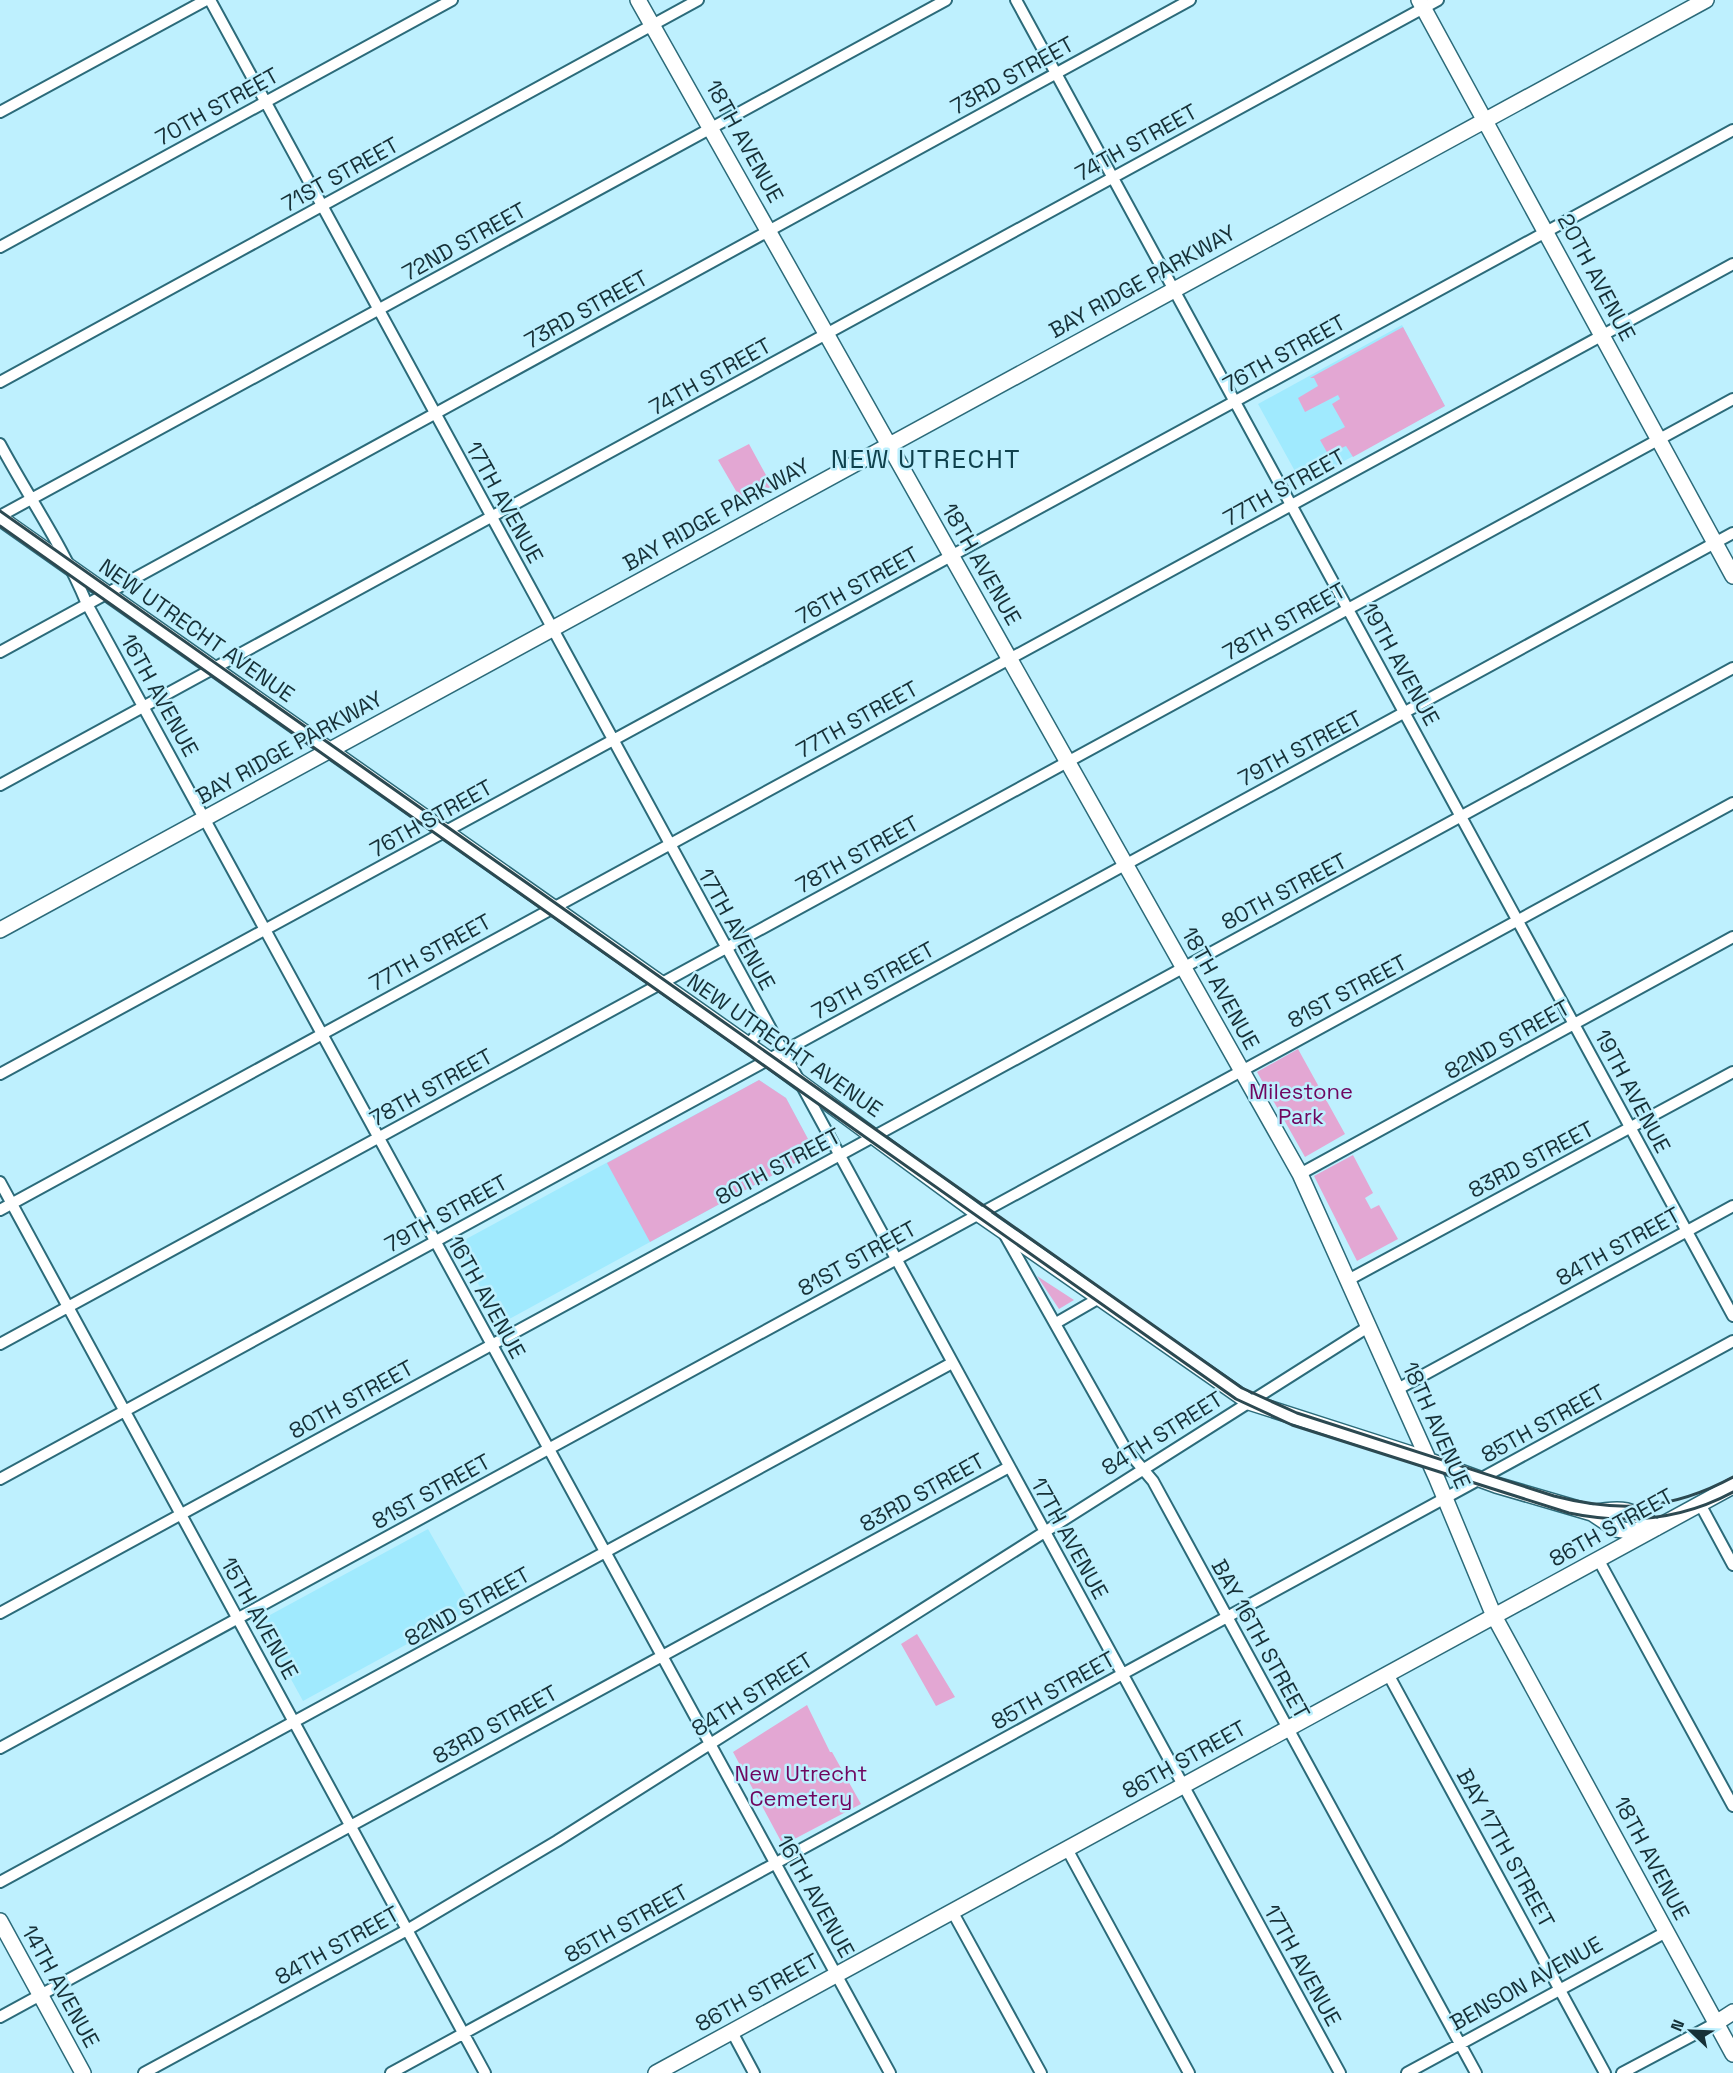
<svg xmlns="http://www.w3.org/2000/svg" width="1733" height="2073" viewBox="0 0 1733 2073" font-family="'Space Grotesk',sans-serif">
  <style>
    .built { fill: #a0eafe }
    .green { fill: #e3a7d3 }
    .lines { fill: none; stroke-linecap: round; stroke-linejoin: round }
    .street-casing { stroke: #2c6b7a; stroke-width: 14 }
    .secondary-casing { stroke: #2c6b7a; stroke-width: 18 }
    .street { stroke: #fff; stroke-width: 10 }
    .secondary { stroke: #fff; stroke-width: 15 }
    .rail { stroke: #2c4951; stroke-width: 3 }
    .labels { text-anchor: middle; stroke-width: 5; stroke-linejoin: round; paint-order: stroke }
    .street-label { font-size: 22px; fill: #163037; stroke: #bef0fe }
    .park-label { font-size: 22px; fill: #6f065f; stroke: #bef0fe }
    .quarter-label { font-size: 26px; letter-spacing: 1.5px; fill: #0f414d; stroke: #bef0fe }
  </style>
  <rect width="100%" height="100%" fill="#bef0fe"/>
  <!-- built -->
  <path class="built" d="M1402,325L1445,406L1302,484L1258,404Z
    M759,1080L786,1098L815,1152L500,1324L457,1244Z
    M428,1529L473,1608L303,1701L259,1621Z"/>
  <!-- green -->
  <path class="green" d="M1403,327L1445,406L1353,457L1346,446L1328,454L1320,440L1345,427L1332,404L1340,399L1338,395L1305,412L1298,398L1318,386L1314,378H1310Z
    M749,444L772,486L743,503L718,460Z
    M1298,1049L1345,1134L1305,1157L1257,1072Z
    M759,1080L786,1098L815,1152L650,1242L607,1163Z
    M1353,1155L1373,1193L1365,1198L1371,1209L1379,1205L1398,1239L1357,1261L1314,1176Z
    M1037,1276L1074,1300L1059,1309Z
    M917,1634L955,1697L936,1706L901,1644Z
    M807,1705L830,1752H832L861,1804L783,1845L733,1752Z"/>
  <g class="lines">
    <!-- street casing -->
    <g class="street-casing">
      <path id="street" d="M210,0L1340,2073
        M1016,0L1733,1316
        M0,112L206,0
        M0,247L452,0
        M0,382L698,0
        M0,444C29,498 63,546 87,604L890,2073
        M0,516L946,0
        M0,652L1190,0
        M0,785L1438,0
        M748,1045L767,1022
        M0,1074L1733,130
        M1300,1174L1733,937
        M0,1182L485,2073
        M0,1210L1733,264
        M1005,1235L1125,1448L1153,1481L1476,2073
        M1348,1280L1733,1072
        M1056,1323L1101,1297
        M0,1344L1733,399
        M1396,1390L1733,1206
        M0,1479L1733,533
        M1700,1504L1733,1565
        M1598,1559L1733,1806
        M0,1613L1733,668
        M1388,1674L1605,2073
        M0,1748L1733,803
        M1067,1849L1189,2073
        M0,1882L952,1363
        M952,1911L1041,2073
        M0,2017L1009,1467
        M732,2032L754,2073
        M144,2073L407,1930L557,1841L1368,1327
        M391,2073L1733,1341
        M1407,2073L1666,1932
        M1622,2073L1716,2023"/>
    </g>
    <!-- secondary casing -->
    <g class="secondary-casing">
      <path id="secondary" d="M638,0L1300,1174L1437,1479L1494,1616L1733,2054
        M1419,0L1733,576
        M0,518L768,1059L979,1214L1249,1402L1411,1454L1496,1485L1592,1513L1616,1529L1630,1531L1656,1528
        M0,930L1706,0
        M1592,1513C1620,1507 1635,1508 1656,1528
        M0,1921L83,2073
        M1716,2023L1733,2012
        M656,2073L1733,1486"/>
    </g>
    <!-- street -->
    <use href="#street" class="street"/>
    <!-- secondary -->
    <use href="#secondary" class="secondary"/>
    <!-- rail -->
    <path class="rail" d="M0,511L1242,1388L1297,1413L1554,1496C1620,1513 1672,1510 1733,1477
      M0,526L1236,1399L1292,1425L1569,1513C1626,1525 1681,1520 1733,1492"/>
  </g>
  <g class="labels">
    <!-- street labels -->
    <g class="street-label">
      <text transform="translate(1012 75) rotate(-29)" y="8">73RD STREET</text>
      <text transform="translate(217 106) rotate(-29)" y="8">70TH STREET</text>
      <text transform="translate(745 141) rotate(61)" y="8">18TH AVENUE</text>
      <text transform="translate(1136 142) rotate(-29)" y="8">74TH STREET</text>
      <text transform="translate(340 174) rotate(-29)" y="8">71ST STREET</text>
      <text transform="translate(464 241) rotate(-29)" y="8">72ND STREET</text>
      <text transform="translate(1597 277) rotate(62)" y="8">20TH AVENUE</text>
      <text transform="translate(1142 281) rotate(-29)" y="8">BAY RIDGE PARKWAY</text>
      <text transform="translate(586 309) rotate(-29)" y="8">73RD STREET</text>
      <text transform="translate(1284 353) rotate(-29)" y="8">76TH STREET</text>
      <text transform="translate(710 376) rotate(-29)" y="8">74TH STREET</text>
      <text transform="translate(1284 487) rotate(-29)" y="8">77TH STREET</text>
      <text transform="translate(505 502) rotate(61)" y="8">17TH AVENUE</text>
      <text transform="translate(716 514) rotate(-29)" y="8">BAY RIDGE PARKWAY</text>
      <text transform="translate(982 564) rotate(60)" y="8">18TH AVENUE</text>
      <text transform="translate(857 585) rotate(-29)" y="8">76TH STREET</text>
      <text transform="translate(1284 621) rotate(-29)" y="8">78TH STREET</text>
      <text transform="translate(197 630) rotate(35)" y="8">NEW UTRECHT AVENUE</text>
      <text transform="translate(1401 664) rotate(61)" y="8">19TH AVENUE</text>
      <text transform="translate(160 695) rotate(61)" y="8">16TH AVENUE</text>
      <text transform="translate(857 719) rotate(-29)" y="8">77TH STREET</text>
      <text transform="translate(289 747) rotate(-29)" y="8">BAY RIDGE PARKWAY</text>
      <text transform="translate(1300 748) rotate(-28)" y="8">79TH STREET</text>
      <text transform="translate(431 818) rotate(-29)" y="8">76TH STREET</text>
      <text transform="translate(857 854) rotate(-29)" y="8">78TH STREET</text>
      <text transform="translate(1284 891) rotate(-28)" y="8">80TH STREET</text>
      <text transform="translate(737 929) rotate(61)" y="8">17TH AVENUE</text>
      <text transform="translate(430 952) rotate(-29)" y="8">77TH STREET</text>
      <text transform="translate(873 980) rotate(-29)" y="8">79TH STREET</text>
      <text transform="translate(1221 988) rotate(61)" y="8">18TH AVENUE</text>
      <text transform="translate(1347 991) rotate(-28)" y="8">81ST STREET</text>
      <text transform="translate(1507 1039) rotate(-29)" y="8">82ND STREET</text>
      <text transform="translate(785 1045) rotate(35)" y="8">NEW UTRECHT AVENUE</text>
      <text transform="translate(431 1087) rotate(-29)" y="8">78TH STREET</text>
      <text transform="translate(1633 1091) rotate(62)" y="8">19TH AVENUE</text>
      <text transform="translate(1531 1159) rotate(-28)" y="8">83RD STREET</text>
      <text transform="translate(778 1166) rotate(-28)" y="8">80TH STREET</text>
      <text transform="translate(446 1213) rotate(-29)" y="8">79TH STREET</text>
      <text transform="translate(1618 1246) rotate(-29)" y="8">84TH STREET</text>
      <text transform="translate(857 1258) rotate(-29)" y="8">81ST STREET</text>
      <text transform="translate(487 1297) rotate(61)" y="8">16TH AVENUE</text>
      <text transform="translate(351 1399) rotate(-29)" y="8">80TH STREET</text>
      <text transform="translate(1543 1423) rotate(-29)" y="8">85TH STREET</text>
      <text transform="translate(1437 1425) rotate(66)" y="8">18TH AVENUE</text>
      <text transform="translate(1162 1433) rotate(-32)" y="8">84TH STREET</text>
      <text transform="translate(431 1491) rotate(-29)" y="8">81ST STREET</text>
      <text transform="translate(922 1492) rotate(-29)" y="8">83RD STREET</text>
      <text transform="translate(1611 1527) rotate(-29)" y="8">86TH STREET</text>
      <text transform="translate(1070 1538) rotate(61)" y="8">17TH AVENUE</text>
      <text transform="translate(467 1606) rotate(-29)" y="8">82ND STREET</text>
      <text transform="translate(260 1618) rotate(61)" y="8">15TH AVENUE</text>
      <text transform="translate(1261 1639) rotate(61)" y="8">BAY 16TH STREET</text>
      <text transform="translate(1053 1690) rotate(-29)" y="8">85TH STREET</text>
      <text transform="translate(752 1694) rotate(-32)" y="8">84TH STREET</text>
      <text transform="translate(495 1724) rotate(-29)" y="8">83RD STREET</text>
      <text transform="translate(1184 1759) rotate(-29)" y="8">86TH STREET</text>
      <text transform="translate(1506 1848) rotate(61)" y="8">BAY 17TH STREET</text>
      <text transform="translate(1652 1858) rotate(62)" y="8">18TH AVENUE</text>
      <text transform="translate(816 1896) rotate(61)" y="8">16TH AVENUE</text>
      <text transform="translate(626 1923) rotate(-29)" y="8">85TH STREET</text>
      <text transform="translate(337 1945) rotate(-29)" y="8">84TH STREET</text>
      <text transform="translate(1303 1965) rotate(61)" y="8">17TH AVENUE</text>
      <text transform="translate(1526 1983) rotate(-29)" y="8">BENSON AVENUE</text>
      <text transform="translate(61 1986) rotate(61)" y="8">14TH AVENUE</text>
      <text transform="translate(757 1992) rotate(-29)" y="8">86TH STREET</text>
    </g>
    <!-- park labels -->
    <g class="park-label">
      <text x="1301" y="1099">Milestone<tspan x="1301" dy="25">Park</tspan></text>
      <text x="801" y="1781">New Utrecht<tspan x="801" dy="25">Cemetery</tspan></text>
    </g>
    <!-- quarter labels -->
    <g class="quarter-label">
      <text x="926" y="468">NEW UTRECHT</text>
    </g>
  </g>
  <!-- north arrow -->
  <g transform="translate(1691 2031) rotate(293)" stroke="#bef0fe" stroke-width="4.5" paint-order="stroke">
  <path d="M0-4.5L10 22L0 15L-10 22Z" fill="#163037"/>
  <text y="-9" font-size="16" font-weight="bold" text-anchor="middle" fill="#163037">N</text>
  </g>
</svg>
